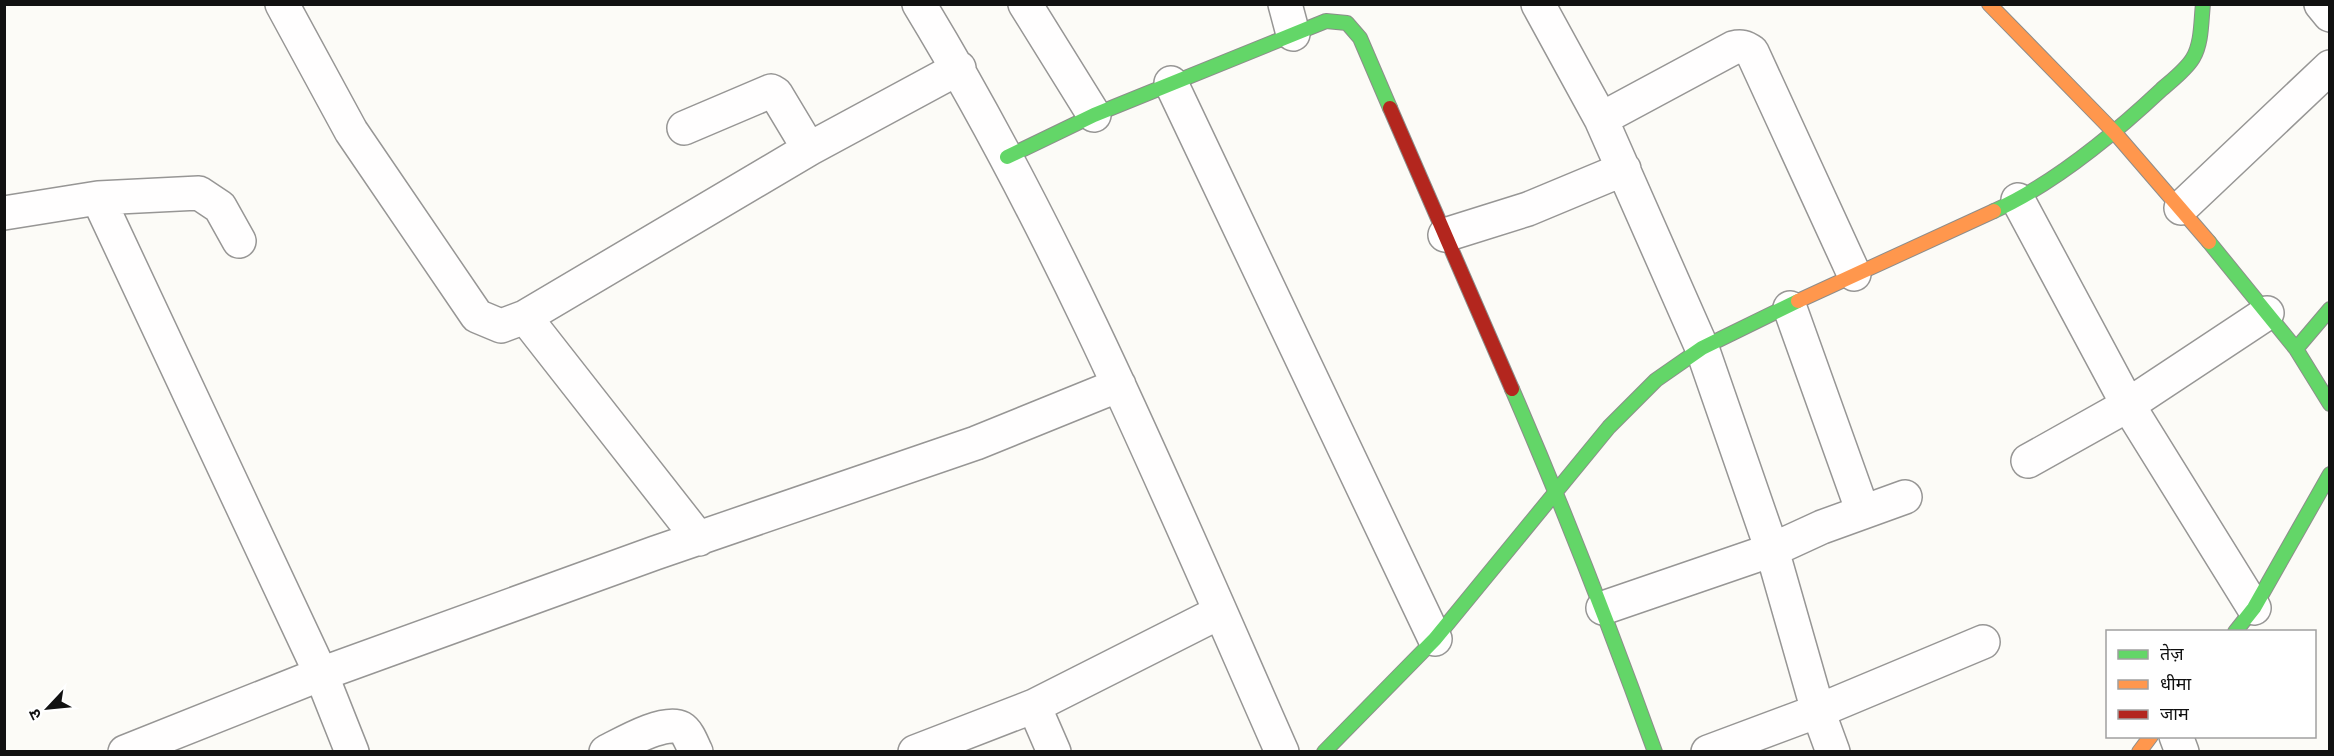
<svg xmlns="http://www.w3.org/2000/svg" width="2334" height="756" viewBox="0 0 2334 756" font-family="'Source Serif 4','Noto Sans Devanagari',serif">
  <style>
    .lines { fill: none; stroke-linecap: round; stroke-linejoin: round }
    .street-casing { stroke: #979695; stroke-width: 36 }
    .fast-casing { stroke: #8d8d8b; stroke-width: 16 }
    .slow-casing { stroke: #8d8d8b; stroke-width: 16 }
    .jam-casing { stroke: #8d8d8b; stroke-width: 16 }
    .street { stroke: #fffefe; stroke-width: 33 }
    .fast { stroke: #63d668; stroke-width: 14 }
    .slow { stroke: #ff974d; stroke-width: 14 }
    .jam { stroke: #b3261e; stroke-width: 14 }
  </style>
  <rect width="100%" height="100%" fill="#fcfbf7"/>
  <g class="lines">
    <!-- street casing -->
    <g class="street-casing">
      <path id="street" d="M282,4L351,131L477,316L501,326L525,317L809,149L959,68
        M919,4C1063,241 1170,498 1282,752
        M1025,4L1094,115
        M1285,4L1293,34
        M1538,4L1601,119L1702,348L1772,550L1818,711L1833,752
        M2321,4L2330,15
        M1171,83L1435,639
        M1601,119L1733,48C1741,46 1745,47 1752,52L1854,274
        M684,128L771,91L776,94L809,149
        M98,198L321,674L352,752
        M2018,200L2128,405L2254,608
        M2181,208L2330,67
        M4,213L98,198L199,193L220,207L239,241
        M1445,235L1528,209L1624,169
        M1790,308L1863,512
        M525,317L699,539
        M2028,461L2128,405L2267,313
        M1603,608L1772,550L1822,527L1905,497
        M1034,706L1054,752
        M2176,736L2182,752
        M125,752L321,674L655,553L976,443L1119,385
        M606,752C622,744 665,719 681,728C688,732 692,744 696,752
        M915,752L1034,706L1220,612
        M1708,752L1818,711L1983,642"/>
    </g>
    <!-- fast casing -->
    <g class="fast-casing">
      <path id="fast" d="M1007,157L1094,115L1326,21L1347,23L1360,38L1390,108
        M1994,211C2054,184 2113,135 2161,90C2171,81 2186,70 2193,58C2202,43 2201,21 2203,4
        M2209,242L2296,349L2330,404
        M2296,349L2330,309
        M1512,389C1564,509 1611,630 1655,752
        M2235,632L2254,608L2330,474
        M1324,752L1435,639L1609,427L1656,380L1702,348L1798,301"/>
    </g>
    <!-- slow casing -->
    <g class="slow-casing">
      <path id="slow" d="M1989,4L2115,133L2209,242
        M1798,301L1994,211
        M2139,752L2151,736"/>
    </g>
    <!-- jam casing -->
    <g class="jam-casing">
      <path id="jam" d="M1390,108L1512,389"/>
    </g>
    <!-- street -->
    <use href="#street" class="street"/>
    <!-- fast -->
    <use href="#fast" class="fast"/>
    <!-- slow -->
    <use href="#slow" class="slow"/>
    <!-- jam -->
    <use href="#jam" class="jam"/>
  </g>
  <!-- border -->
  <rect width="2334" height="756" fill="none" stroke="#111111" stroke-width="12"/>
  <!-- legend -->
  <rect x="2106" y="630" width="210" height="108" fill="#ffffff" stroke="#a0a0a0" stroke-width="1.5"/>
  <rect x="2118" y="650" width="30" height="9" fill="#63d668" stroke="#a0a0a0" stroke-width="1.5"/>
  <text x="2160" y="660" font-size="18" fill="#111111">तेज़</text>
  <rect x="2118" y="680" width="30" height="9" fill="#ff974d" stroke="#a0a0a0" stroke-width="1.5"/>
  <text x="2160" y="690" font-size="18" fill="#111111">धीमा</text>
  <rect x="2118" y="710" width="30" height="9" fill="#b3261e" stroke="#a0a0a0" stroke-width="1.5"/>
  <text x="2160" y="720" font-size="18" fill="#111111">जाम</text>
  <!-- north arrow -->
  <g transform="translate(48 708) rotate(244)" stroke="#ffffff" stroke-width="4.5" paint-order="stroke">
  <path d="M0-4.5L10 22L0 15L-10 22Z" fill="#111111"/>
  <text y="-9" font-size="16" font-weight="bold" text-anchor="middle" fill="#111111">उ</text>
  </g>
</svg>
